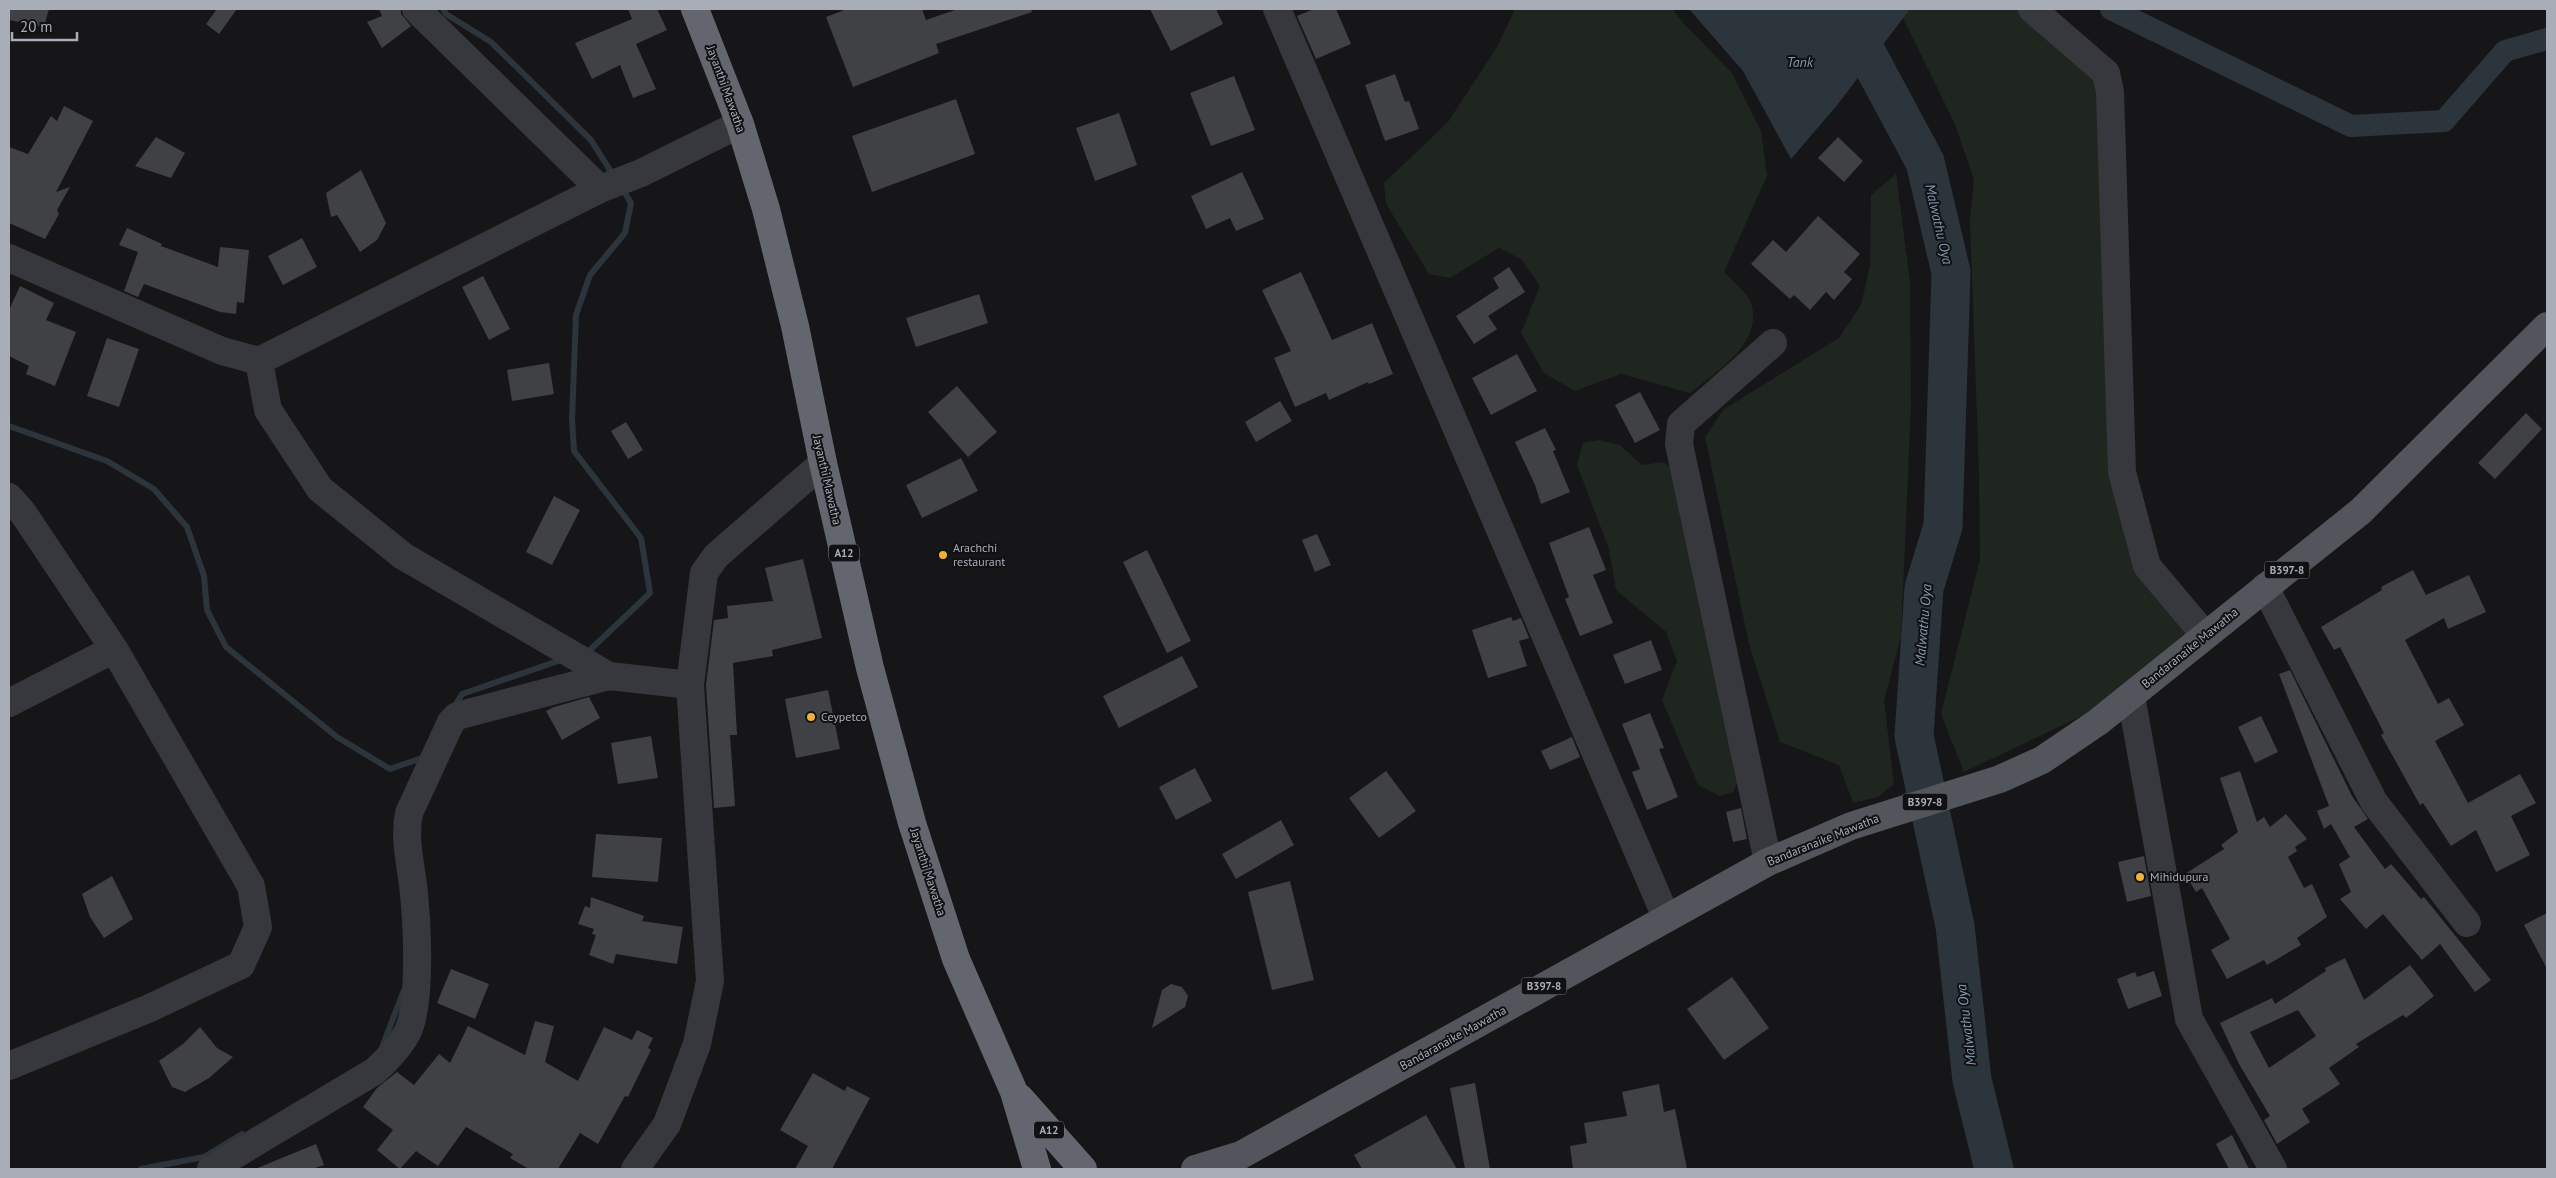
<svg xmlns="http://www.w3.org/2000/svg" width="2556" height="1178" viewBox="0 0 2556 1178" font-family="'PT Sans',sans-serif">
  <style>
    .green { fill: #1e261f }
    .water { fill: #2c353c }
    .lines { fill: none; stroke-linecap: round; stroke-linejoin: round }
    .stream { stroke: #2c353c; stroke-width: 6 }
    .canal { stroke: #2c353c; stroke-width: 22 }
    .river { stroke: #2c353c; stroke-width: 39 }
    .building { fill: #404145; fill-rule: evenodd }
    .minor { stroke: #37383d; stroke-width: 28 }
    .major { stroke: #53555c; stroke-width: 28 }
    .highway { stroke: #63666e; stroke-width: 28 }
    .poi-dot { fill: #f2b134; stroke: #111113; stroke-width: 2 }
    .labels { text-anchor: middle; stroke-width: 4; stroke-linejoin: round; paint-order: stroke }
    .shield { fill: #111113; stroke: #7b7e86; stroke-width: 1 }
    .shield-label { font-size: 11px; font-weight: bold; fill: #a8adb8 }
    .street-label { font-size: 12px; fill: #a8adb8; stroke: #111113 }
    .poi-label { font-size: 12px; fill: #a8adb8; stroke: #111113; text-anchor: start }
    .water-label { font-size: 14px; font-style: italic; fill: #7f9bb3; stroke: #111113 }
  </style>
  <rect width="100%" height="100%" fill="#161618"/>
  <!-- green -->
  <path class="green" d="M1515,9H1672L1686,26L1732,73L1761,131L1767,176L1724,272C1731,280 1748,293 1751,303C1764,343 1716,372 1690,393L1621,374L1575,391L1544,373L1521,333L1540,286L1521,259L1499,248L1450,278L1429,274L1386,204L1384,183L1448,122L1497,47Z
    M1910,9H2032L2106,73L2122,472L2189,636L2084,715L1964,772L1941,714L1980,559L1979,473L1970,220L1974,180L1955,124L1903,18Z
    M1896,174L1910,282L1911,406L1901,636L1884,701L1894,784L1878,797L1853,803L1839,765L1780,742L1749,644L1705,437L1724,409L1839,338L1861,305L1870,265L1871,195Z
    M1599,440L1620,445L1642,465L1663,462L1679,472L1740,778L1733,792L1720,796L1698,785L1662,700L1677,661L1666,632L1616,590L1609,549L1577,465L1583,443Z"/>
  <!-- water -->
  <path class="water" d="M1689,9H1910L1838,104L1791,159L1743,71Z"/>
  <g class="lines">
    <!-- stream -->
    <path class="stream" d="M443,9L446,14L491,42L591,140L615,178
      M9,426L107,461L154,489L187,527L204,576L207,610L226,647L337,737L390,769L425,757
      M585,652L590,650L650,593L641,538L574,451L572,419L576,315L590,275L625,233L631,203L622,188
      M453,709L462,694L564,659
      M381,1050L404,990
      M141,1169L204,1157L242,1134"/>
    <!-- canal -->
    <path class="canal" d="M2111,9L2351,126L2444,121L2505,51L2547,39"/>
    <!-- river -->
    <path class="river" d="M1843,9L1925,162L1951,272L1943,526L1924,588L1914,736L1955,926L1972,1080L1994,1169"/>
  </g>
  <!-- building -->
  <path class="building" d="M9,9H49L44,27L9,20Z
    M217,9H237L219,34L206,24Z
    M379,9H401V14L411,26L382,48L367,22L382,16Z
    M628,9H657L667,30L636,44L656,89L633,98L620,65L592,79L575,43L632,19Z
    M847,9H922L926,20L958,9H1031L1032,12L936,44L939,53L853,87L826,17Z
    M1150,9H1216L1223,24L1171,51Z
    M1314,9H1336L1351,44L1316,59L1297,16Z
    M1395,74L1405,102L1409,101L1419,129L1385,141L1365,85Z
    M1234,76L1255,130L1211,146L1190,93Z
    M956,99L975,154L872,192L852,136Z
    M64,106L93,121L56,192L70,187L57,210L59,214L45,239L9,223V147L28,154L51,116L57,121Z
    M1119,113L1137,165L1095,181L1076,128Z
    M156,137L185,153L171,178L135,166Z
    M1838,137L1863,161L1844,182L1818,158Z
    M361,170L386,223L377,240L360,252L337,215L331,217L326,193Z
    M1242,172L1264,219L1236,231L1230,218L1206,229L1191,196Z
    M1818,216L1860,254L1844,272L1852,279L1834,300L1826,292L1810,310L1794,295L1790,299L1751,264L1773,240L1786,252Z
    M127,228L162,244L161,246L218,267L220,247L249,250L244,303L237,302L236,314L220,312L144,284L138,297L124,291L138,252L119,245Z
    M302,238L317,267L283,285L268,256Z
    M1509,267L1525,292L1488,316L1497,329L1474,344L1456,316L1499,288L1493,278Z
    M1301,272L1332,340L1372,323L1393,374L1369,384L1368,382L1329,400L1326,393L1295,407L1274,358L1291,351L1262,290Z
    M483,276L510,329L489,340L462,287Z
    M20,286L54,303L46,320L76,332L55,386L26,374L29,366L9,356V310Z
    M979,294L988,323L916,347L906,318Z
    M107,338L139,349L119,407L87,396Z
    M1517,354L1537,391L1491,415L1472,378Z
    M549,363L554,394L512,401L507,370Z
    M957,386L997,432L968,457L928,412Z
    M1640,392L1660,430L1635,443L1615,405Z
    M1280,401L1292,421L1256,442L1245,422Z
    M2526,413L2542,429L2495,479L2478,463Z
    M626,422L643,450L628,459L611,431Z
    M1545,428L1556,450L1553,451L1570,492L1541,504L1535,485L1515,442Z
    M961,458L978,491L922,518L906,485Z
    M554,496L580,510L552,565L526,552Z
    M1589,527L1606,570L1593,575L1613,623L1580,636L1565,599L1569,597L1549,543Z
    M1317,534L1331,565L1315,572L1302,540Z
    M1147,550L1191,641L1167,653L1123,562Z
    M803,559L822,638L772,650L773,656L733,663L737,735H730L735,806L714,808L706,685L714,620L728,618L727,606L773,601L765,568Z
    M2413,570L2426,595L2469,575L2486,612L2448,629L2444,618L2405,640L2438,704L2449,698L2464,725L2435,741L2468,803L2520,774L2536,803L2511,816L2530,855L2496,872L2476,830L2451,846L2423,803L2420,805L2381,735L2384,733L2340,647L2334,650L2321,627L2382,590L2381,587Z
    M1511,617L1513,621L1521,618L1529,638L1519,641L1527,666L1488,678L1472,630Z
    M1651,640L1662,670L1625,684L1613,655Z
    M1182,656L1198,687L1119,728L1103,696Z
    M2290,670L2352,796L2368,819L2354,827L2385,869L2391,864L2421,899L2424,897L2491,980L2475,992L2440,944L2422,960L2383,914L2366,929L2340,899L2351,892L2339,864L2350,857L2331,824L2324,829L2317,811L2329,806L2279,674Z
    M828,690L840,749L796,758L785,699Z
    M589,697L600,718L562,740L546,711L554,707Z
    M1650,713L1664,748L1659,749L1678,797L1647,810L1632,772L1640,769L1622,724Z
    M2261,716L2278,752L2255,763L2238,727Z
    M651,736L658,778L618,784L611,743Z
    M1572,737L1580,757L1550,770L1541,751Z
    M1195,768L1212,801L1176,820L1159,787Z
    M1386,771L1416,811L1379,838L1349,798Z
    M2240,771L2257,822L2264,817L2270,827L2286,814L2307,839L2295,847L2297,851L2288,857L2304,888L2312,884L2327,917L2297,938L2301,945L2267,965L2264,960L2227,979L2211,950L2230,939L2202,888L2196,892L2185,874L2224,849L2221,845L2238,832L2220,778Z
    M1741,808L1747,839L1733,842L1726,812Z
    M1281,820L1294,845L1236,879L1222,854Z
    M596,834L662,838L658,882L592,877Z
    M2144,856L2151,896L2127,902L2118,862Z
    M112,876L133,919L104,938L90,917L82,894Z
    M1290,881L1314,980L1272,990L1248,892Z
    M591,897L644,916L642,921L683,927L677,964L616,954L613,964L589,955L596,935L592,934L594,929L578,924L585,906L590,908Z
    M2547,913V969L2524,925Z
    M2345,958L2364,1000L2410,965L2434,996L2406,1018L2403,1015L2356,1044L2359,1047L2329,1068L2340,1084L2302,1109L2310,1122L2277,1144L2264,1120L2270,1116L2239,1064L2220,1023L2272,998L2275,1004L2326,971L2325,968ZM2298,1010L2316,1036L2269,1068L2250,1032Z
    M451,969L489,984L475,1019L437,1003Z
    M2154,971L2162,996L2128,1009L2117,979L2135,972L2137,977Z
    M1732,977L1769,1028L1724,1060L1687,1009Z
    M1171,984L1182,987L1188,996L1185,1007L1152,1028L1162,990Z
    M535,1021L554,1026L545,1062L578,1081L604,1027L632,1040L637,1030L653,1038L648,1048L651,1050L628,1097L625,1096L598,1144L580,1133L558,1169H529L510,1158L513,1154L466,1127L438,1166L416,1151L400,1169L377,1150L393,1130L363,1107L377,1088L397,1072L414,1085L439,1054L450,1063L468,1026L525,1055Z
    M200,1027L217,1048L233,1057L209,1078L185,1092L172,1087L159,1061L183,1044Z
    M813,1073L845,1091L847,1086L870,1098L832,1169H795L808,1146L780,1130Z
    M1475,1083L1490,1169H1465L1450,1088Z
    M1659,1084L1664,1112L1675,1109L1687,1169H1573L1570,1146L1587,1143L1584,1123L1627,1116L1622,1092Z
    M1426,1115L1457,1169H1362L1354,1155Z
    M2232,1135L2249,1169H2229L2216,1144Z
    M316,1144L324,1165L312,1169H255Z"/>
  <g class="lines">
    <!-- minor -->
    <path class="minor" d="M416,9L600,189
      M1277,9L1666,917
      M2032,9L2106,73L2110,92L2122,472L2147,566L2205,635
      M9,258L222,351L259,361
      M9,497L23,513L114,649L251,886L258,927L241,965L150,1008L9,1066
      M2265,587L2374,802L2467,923
      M690,685L609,676L403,556L320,489L268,410L259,361L600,189L641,173L740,124
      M2131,696L2189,1019L2273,1169
      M9,703L114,649
      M1768,862L1679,444L1681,424L1773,343
      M211,1169L375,1071C387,1060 399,1048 407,1033C422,1004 417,919 413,885C410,861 404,837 409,813L451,722L457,716L609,676
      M635,1169L667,1124L697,1044L710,981L690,685L704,573L716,556L823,463"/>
    <!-- major -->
    <path class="major" d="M1195,1169L1237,1156
      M1222,1169L1241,1155L1768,862L1851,826L2000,779L2042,760L2098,722L2361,511L2547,326"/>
    <!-- highway -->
    <path class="highway" d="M695,9L740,124L766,209L795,326L823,463L870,668L912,823L956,959L1014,1092L1037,1169
      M1020,1098L1083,1169"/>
  </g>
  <!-- markers -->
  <g class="poi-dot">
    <circle cx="943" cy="555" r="5"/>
    <circle cx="811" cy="717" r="5"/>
    <circle cx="2140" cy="877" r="5"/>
  </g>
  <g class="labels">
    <!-- shield labels -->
    <g class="shield">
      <rect x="829" y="544.5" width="30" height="17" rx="4"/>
      <rect x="2264.5" y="561.5" width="45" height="17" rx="4"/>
      <rect x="1902.5" y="793.5" width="45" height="17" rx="4"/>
      <rect x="1521.5" y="977.5" width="45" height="17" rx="4"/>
      <rect x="1034" y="1121.5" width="30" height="17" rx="4"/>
    </g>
    <g class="shield-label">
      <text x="844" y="557">A12</text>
      <text x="2287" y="574">B397-8</text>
      <text x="1925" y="806">B397-8</text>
      <text x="1544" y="990">B397-8</text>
      <text x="1049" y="1134">A12</text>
    </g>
    <!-- street labels -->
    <g class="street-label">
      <text transform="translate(726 89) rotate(70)" y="4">Jayanthi Mawatha</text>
      <text transform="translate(827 480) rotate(77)" y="4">Jayanthi Mawatha</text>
      <text transform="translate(2190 648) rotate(-39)" y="4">Bandaranaike Mawatha</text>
      <text transform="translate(1823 840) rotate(-22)" y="4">Bandaranaike Mawatha</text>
      <text transform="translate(928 872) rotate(72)" y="4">Jayanthi Mawatha</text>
      <text transform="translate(1453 1038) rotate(-29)" y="4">Bandaranaike Mawatha</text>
    </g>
    <!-- poi labels -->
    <g class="poi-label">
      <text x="953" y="552">Arachchi<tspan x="953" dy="14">restaurant</tspan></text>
      <text x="821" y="721">Ceypetco</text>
      <text x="2150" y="881">Mihidupura</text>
    </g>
    <!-- water labels -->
    <g class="water-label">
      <text x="1800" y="67">Tank</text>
      <text transform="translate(1939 224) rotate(77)" y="5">Malwathu Oya</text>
      <text transform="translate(1923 625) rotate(-85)" y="5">Malwathu Oya</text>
      <text transform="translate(1966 1025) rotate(-97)" y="5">Malwathu Oya</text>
    </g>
  </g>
  <!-- border -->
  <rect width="2556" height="1178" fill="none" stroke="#a8adb8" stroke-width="20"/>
  <!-- scale -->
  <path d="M12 32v8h65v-8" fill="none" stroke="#a8adb8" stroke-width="2.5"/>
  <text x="20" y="32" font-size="15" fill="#a8adb8" stroke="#111113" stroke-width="4" paint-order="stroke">20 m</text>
</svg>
